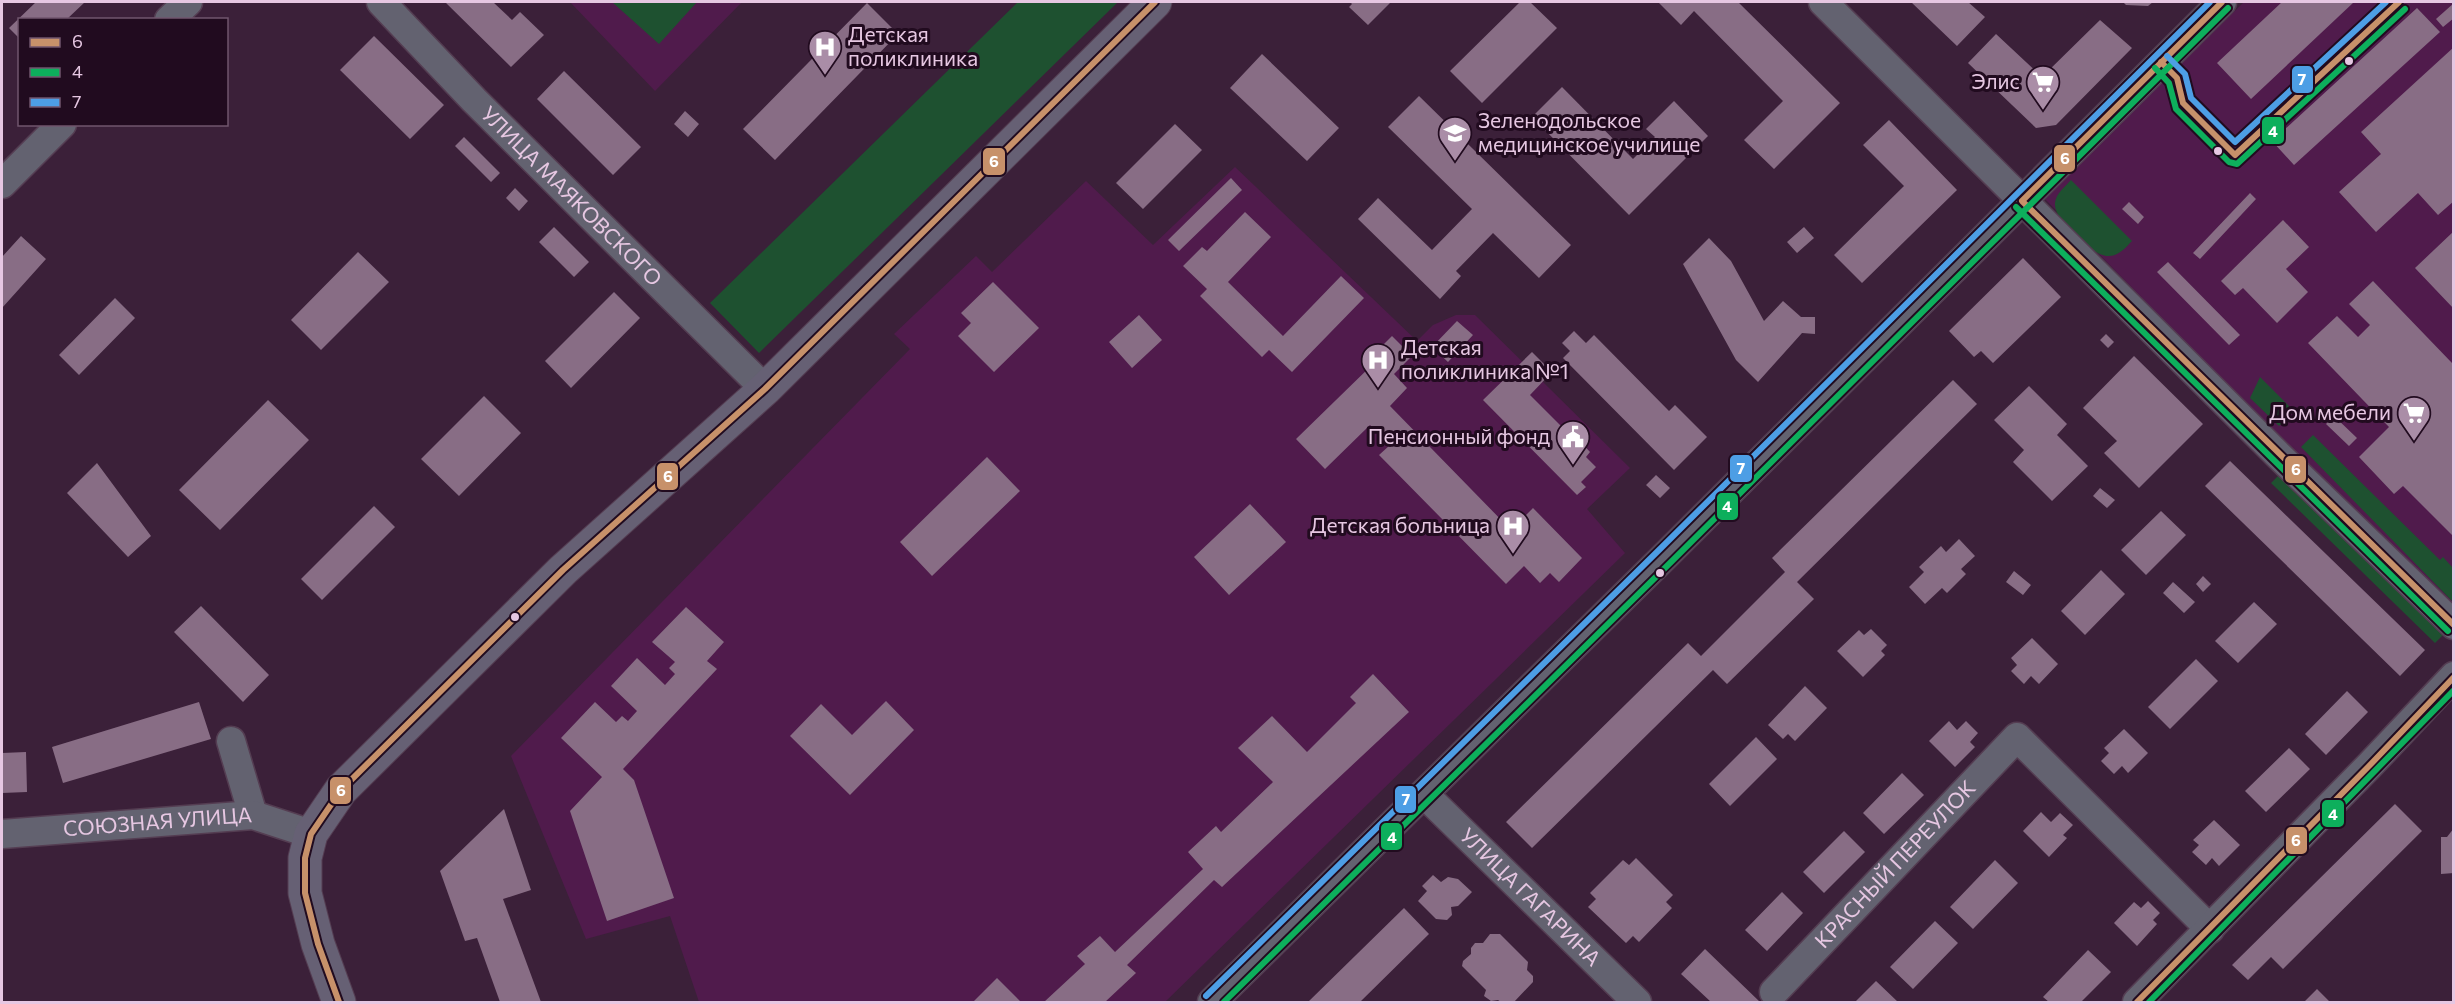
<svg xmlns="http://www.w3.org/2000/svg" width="2455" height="1004" viewBox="0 0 2455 1004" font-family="Commissioner,sans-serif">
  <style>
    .built { fill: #501b4c }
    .green { fill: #1e5130 }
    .building { fill: #886d85 }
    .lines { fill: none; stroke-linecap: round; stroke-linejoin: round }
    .minor-casing { stroke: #543d52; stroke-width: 31 }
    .major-casing { stroke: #543d52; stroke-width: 35 }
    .minor { stroke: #636270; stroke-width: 28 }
    .major { stroke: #666074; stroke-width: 33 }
    .bus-1-casing { stroke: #210b1f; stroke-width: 10 }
    .bus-2-casing { stroke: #210b1f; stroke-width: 10 }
    .bus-3-casing { stroke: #210b1f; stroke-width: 10 }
    .bus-1 { stroke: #c7916a; stroke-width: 6 }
    .bus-2 { stroke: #0daf5c; stroke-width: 6 }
    .bus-3 { stroke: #4d9ee5; stroke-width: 6 }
    .bus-dot { fill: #e6c7e2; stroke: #210b1f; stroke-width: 2 }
    .labels { text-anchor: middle; stroke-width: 6; stroke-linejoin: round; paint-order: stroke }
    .poi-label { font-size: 21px; fill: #e6c7e2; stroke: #210b1f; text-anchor: end }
    .street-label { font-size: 21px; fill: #e6c7e2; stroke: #210b1f }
    .line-badge { stroke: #210b1f; stroke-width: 2 }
    .badge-label { font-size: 16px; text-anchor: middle; font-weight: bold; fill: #fff }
  </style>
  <rect width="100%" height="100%" fill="#3b2039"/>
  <!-- built -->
  <path class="built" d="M570,2H742L655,91Z
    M2244,2H2453V615L2044,198Z
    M1235,167L1417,341L1433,325L1456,315H1475L1630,468L1587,509L1625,553L1165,1002H699L670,916L586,939L511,756L910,349L894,334L976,256L992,272L1086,181L1153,245Z"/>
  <!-- green -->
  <path class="green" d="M612,2H697L659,44Z
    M1018,2H1118L759,353L710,303Z
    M2071,180L2132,241C2126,247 2119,256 2109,256C2092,257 2053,220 2055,203C2056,193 2065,187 2071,180Z
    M2260,377L2294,411L2279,426L2250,398Z
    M2313,435L2440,560L2443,557L2453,568V602L2301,447Z
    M2283,471L2447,631L2435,643L2271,483Z"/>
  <!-- building -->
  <path class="building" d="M36,2H85L66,20H20V39L9,28Z
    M445,2H493L512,20L520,12L544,35L511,67Z
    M1350,2H1391L1368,25L1349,7L1352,4Z
    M1520,2H1530L1557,28L1482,103L1450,71Z
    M1658,2H1738L1840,103L1774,169L1744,140L1783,101L1694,11L1681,25Z
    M1911,2H1968L1985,17L1957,46Z
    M2123,2H2153L2148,6L2126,5Z
    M2282,2H2354L2251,99L2217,63Z
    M867,3L898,34L775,160L743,129Z
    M2454,3V18L2443,27L2436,19Z
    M2417,8L2440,32L2294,165L2272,141Z
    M2100,20L2132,48L2056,125L2036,128L1968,63L1996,34L2042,77Z
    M374,36L444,105L410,139L340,70Z
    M2454,47V201L2438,215L2418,193L2376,232L2339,192L2381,154L2361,132Z
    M1262,54L1339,128L1307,161L1230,88Z
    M564,71L641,147L613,175L537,99Z
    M1562,87L1633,159L1655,137L1646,129L1674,101L1708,136L1629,215L1532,117Z
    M1419,96L1571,245L1539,278L1493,233L1456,271L1461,276L1440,299L1358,219L1378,198L1432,250L1472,209L1388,127Z
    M685,111L699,124L688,137L674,124Z
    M1889,120L1957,190L1862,283L1834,255L1904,186L1863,145Z
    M1175,124L1202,150L1143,209L1116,183Z
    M464,137L500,173L491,182L455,146Z
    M1231,178L1242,190L1179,251L1168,240Z
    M515,188L528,201L519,211L506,198Z
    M2250,193L2256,199L2200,259L2193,253Z
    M2129,202L2144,217L2138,224L2122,209Z
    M1245,212L1271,237L1228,282L1283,336L1341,276L1364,298L1292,372L1269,350L1262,357L1200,296L1207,289L1183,266L1202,247L1207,251Z
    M2283,220L2309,247L2286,269L2308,292L2277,323L2243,288L2235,295L2221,281Z
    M554,227L589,262L574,277L539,242Z
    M1804,227L1814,238L1797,253L1787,242Z
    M2454,231V309L2415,268Z
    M21,236L46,259L2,308V257Z
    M1709,238L1731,261L1764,321L1783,301L1801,317H1815V334L1802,333L1758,382L1736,360L1683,264Z
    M358,252L389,282L321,350L291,320Z
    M2023,258L2061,297L1993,363L1981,351L1974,357L1949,331Z
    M2168,262L2240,335L2229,345L2157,272Z
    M2373,281L2452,363L2454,361V537L2403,486L2394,494L2359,457L2389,427L2308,343L2337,316L2358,337L2370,325L2349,304Z
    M993,282L1039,328L994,372L958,336L971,323L961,313Z
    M614,292L640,318L571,388L545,361Z
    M115,298L135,318L79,375L59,355Z
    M1139,315L1162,340L1132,368L1109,342Z
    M1457,321L1473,335L1448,362L1432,347Z
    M1574,331L1586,343L1594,335L1669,411L1675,405L1707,437L1674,470L1563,358L1570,351L1562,343Z
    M2106,334L2114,342L2108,348L2100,340Z
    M1392,336L1412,356L1394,374L1407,388L1390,406L1511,530L1533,508L1582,558L1559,582L1550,573L1540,583L1524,566L1506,584L1379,455L1390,445L1370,425L1325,469L1296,439L1375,362L1371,357Z
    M1532,352L1552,372L1530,395L1578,443L1580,441L1590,452L1586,457L1596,467L1581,482L1586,487L1577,495L1483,400Z
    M2134,356L2203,424L2139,488L2104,453L2117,441L2083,408Z
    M1953,380L1977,404L1797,582L1814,599L1727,684L1713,670L1532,848L1506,822L1688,643L1701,656L1785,572L1772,558Z
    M2029,386L2067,424L2057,435L2088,466L2052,501L2013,462L2024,450L1994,420Z
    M484,396L521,433L459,496L421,459Z
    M268,400L309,440L220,530L179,490Z
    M2334,416L2357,438L2349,446L2326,424Z
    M987,457L1020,491L932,576L900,542Z
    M2230,461L2425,650L2400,676L2205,486Z
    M97,463L151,536L128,557L67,493Z
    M1656,475L1670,488L1660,498L1646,485Z
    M2100,488L2115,500L2107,508L2093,496Z
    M1250,504L1286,542L1229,595L1194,557Z
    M374,506L395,527L322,600L301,579Z
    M2161,511L2186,535L2146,575L2121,550Z
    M1959,539L1975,556L1961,569L1966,574L1947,593L1942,588L1925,604L1909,587L1924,572L1919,567L1941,546L1946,552Z
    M2101,570L2125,594L2085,635L2061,611Z
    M2014,571L2031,585L2023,595L2006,582Z
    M2203,576L2211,584L2203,592L2196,584Z
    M2173,582L2195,602L2184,613L2163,593Z
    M2254,602L2277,624L2238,663L2215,641Z
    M201,606L269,675L243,702L174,632Z
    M686,607L724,642L707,661L717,669L623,769L634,780L674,898L607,921L570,811L602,777L561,738L595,702L616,722L622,716L628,721L637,711L611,686L637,658L665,685L675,674L669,668L675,662L652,642Z
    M1871,629L1887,645L1881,651L1885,655L1863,677L1837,651L1859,630L1864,635Z
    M2032,638L2058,664L2039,684L2031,676L2024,684L2011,671L2017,665L2011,658Z
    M2196,659L2218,681L2170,729L2148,707Z
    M1373,674L1409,712L1222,887L1214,880L1127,965L1136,973L1105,1002H1044L1085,964L1077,956L1100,936L1115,952L1203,869L1188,852L1216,826L1221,832L1273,782L1238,748L1272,716L1307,752L1356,703L1350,697Z
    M1805,686L1827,708L1795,741L1788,734L1783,739L1768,725Z
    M2347,691L2368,712L2326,755L2305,734Z
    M886,701L914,730L850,795L790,736L821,704L852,735Z
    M199,702L211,739L63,783L52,747Z
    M1949,721L1957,730L1966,721L1978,733L1970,742L1975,747L1955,767L1929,741Z
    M2124,729L2148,753L2128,773L2122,766L2114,774L2101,761L2109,753L2104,748Z
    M1756,737L1777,759L1730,806L1709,784Z
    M2289,748L2310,769L2266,812L2245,791Z
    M26,752L27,792L2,793V753Z
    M1902,773L1924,795L1884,834L1863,813Z
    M2395,804L2422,831L2283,969L2271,957L2248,980L2232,965Z
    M504,809L531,890L503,899L541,1002H500L477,938L465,941L440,871Z
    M2041,812L2051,822L2060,813L2073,825L2063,835L2067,838L2049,857L2023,831Z
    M2214,820L2240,845L2219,866L2212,858L2206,865L2192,852L2199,845L2193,840Z
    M2454,828V873L2441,874V837H2447Z
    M1844,831L1865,852L1824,893L1803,872Z
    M1636,858L1673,895L1666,902L1672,908L1639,942L1633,936L1626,943L1588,907L1596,899L1590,893L1623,860L1629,865Z
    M1995,860L2018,883L1973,929L1950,907Z
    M1433,875L1441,882L1448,877L1458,879L1472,892L1458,906L1451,907L1452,915L1447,920L1436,919L1418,901L1427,891L1422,886Z
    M1782,892L1803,913L1767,951L1745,930Z
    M2148,901L2160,913L2153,920L2157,924L2137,946L2114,923L2134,902L2141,908Z
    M1404,908L1429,934L1360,1002H1308Z
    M1935,921L1958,943L1913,989L1890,967Z
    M1490,934H1500L1528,962L1527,970L1533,976V982L1514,1002H1501L1498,1000L1491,1001L1484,996L1486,990L1462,966L1463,961L1471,954V948L1475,943H1483Z
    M1705,949L1760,1002H1711L1681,974Z
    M2088,950L2111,972L2081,1002H2049L2043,997Z
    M997,978L1021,1002H973Z
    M1876,981L1898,1002H1855Z
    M2317,989L2330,1002H2304Z"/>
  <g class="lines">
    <!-- minor casing -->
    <g class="minor-casing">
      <g id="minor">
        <path id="s1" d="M381,2L474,100L765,389"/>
        <path d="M1823,2L2276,453L2454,625"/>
        <path d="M169,20L188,2"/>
        <path d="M2,184L62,124"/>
        <path d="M231,741L253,815"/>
        <path id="s2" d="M1424,794L1637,1002"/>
        <path id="s3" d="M2,834L253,815L311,834"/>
        <path id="s4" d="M1774,992L2017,737L2210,929"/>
        <path d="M1212,1002L1664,557L2222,2"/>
        <path d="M2137,1002L2369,766L2454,676"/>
      </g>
    </g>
    <!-- major casing -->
    <g class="major-casing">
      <path id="major" d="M339,1002L318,944L305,893V858L311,834L341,790L563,570L765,389L1155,2"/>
    </g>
    <!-- minor -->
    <use href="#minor" class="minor"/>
    <!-- major -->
    <use href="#major" class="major"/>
    <!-- bus-1 casing -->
    <g class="bus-1-casing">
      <path id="bus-1" d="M2222,2L2022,201L2454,625
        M2161,62L2177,78L2183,103L2235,155L2399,2
        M339,1002L318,944L305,893V858L311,834L341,790L563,570L765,389L1155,2
        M2137,1002L2369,766L2454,677"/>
    </g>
    <!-- bus-2 casing -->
    <g class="bus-2-casing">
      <path id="bus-2" d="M2155,68L2169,83L2176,109L2229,162L2237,164L2405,9
        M2016,207L2448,631
        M1224,1002L1670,563L2228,8
        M2149,1002L2454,690"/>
    </g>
    <!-- bus-3 casing -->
    <g class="bus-3-casing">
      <path id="bus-3" d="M2167,56L2185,74L2191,98L2235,142L2386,2
        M1206,996L1658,551L2210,2"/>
    </g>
    <!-- bus-1 -->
    <use href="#bus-1" class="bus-1"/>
    <!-- bus-2 -->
    <use href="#bus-2" class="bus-2"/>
    <!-- bus-3 -->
    <use href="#bus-3" class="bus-3"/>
  </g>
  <!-- icons -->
  <defs>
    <g id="hospital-pin" transform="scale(1.725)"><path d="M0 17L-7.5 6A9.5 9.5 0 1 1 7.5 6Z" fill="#aa8da7" stroke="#210b1f"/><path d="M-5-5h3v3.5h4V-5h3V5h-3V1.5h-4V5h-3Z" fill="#fff"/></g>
    <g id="supermarket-pin" transform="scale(1.725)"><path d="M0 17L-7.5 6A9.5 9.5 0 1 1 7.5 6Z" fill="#aa8da7" stroke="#210b1f"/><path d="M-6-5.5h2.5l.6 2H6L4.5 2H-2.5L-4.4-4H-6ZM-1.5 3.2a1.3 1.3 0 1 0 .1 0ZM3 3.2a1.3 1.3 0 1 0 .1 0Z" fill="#fff"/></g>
    <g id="university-pin" transform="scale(1.725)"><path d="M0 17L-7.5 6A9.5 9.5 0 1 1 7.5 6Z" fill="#aa8da7" stroke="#210b1f"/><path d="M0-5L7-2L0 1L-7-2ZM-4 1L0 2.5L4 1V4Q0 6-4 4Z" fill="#fff"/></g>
    <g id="civic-pin" transform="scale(1.725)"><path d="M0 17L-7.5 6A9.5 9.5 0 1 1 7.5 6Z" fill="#aa8da7" stroke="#210b1f"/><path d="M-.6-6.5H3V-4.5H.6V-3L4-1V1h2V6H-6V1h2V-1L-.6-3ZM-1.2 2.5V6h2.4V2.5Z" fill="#fff"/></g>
  </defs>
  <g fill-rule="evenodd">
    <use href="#hospital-pin" x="825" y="47"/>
    <use href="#supermarket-pin" x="2043" y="82"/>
    <use href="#university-pin" x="1455" y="133"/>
    <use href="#hospital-pin" x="1378" y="360"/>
    <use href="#supermarket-pin" x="2414" y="413"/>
    <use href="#civic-pin" x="1573" y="437"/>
    <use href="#hospital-pin" x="1513" y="526"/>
  </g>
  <!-- markers -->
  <g class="bus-dot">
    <circle cx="2349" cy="61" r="5"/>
    <circle cx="2218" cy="151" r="5"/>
    <circle cx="1660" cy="573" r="5"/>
    <circle cx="515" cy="617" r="5"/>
  </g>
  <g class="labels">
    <!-- poi labels -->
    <g class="poi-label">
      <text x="848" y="42" text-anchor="start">Детская<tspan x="848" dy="24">поликлиника</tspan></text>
      <text x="2020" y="89">Элис</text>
      <text x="1478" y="128" text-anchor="start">Зеленодольское<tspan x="1478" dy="24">медицинское училище</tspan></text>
      <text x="1401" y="355" text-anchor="start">Детская<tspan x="1401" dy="24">поликлиника №1</tspan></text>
      <text x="2391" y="420">Дом мебели</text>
      <text x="1550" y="444">Пенсионный фонд</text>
      <text x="1490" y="533">Детская больница</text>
    </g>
    <!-- street labels -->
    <g class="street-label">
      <text dy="7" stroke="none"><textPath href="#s1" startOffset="272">УЛИЦА МАЯКОВСКОГО</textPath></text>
      <text dy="7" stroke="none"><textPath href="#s3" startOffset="156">СОЮЗНАЯ УЛИЦА</textPath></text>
      <text dy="7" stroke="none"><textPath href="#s4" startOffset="176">КРАСНЫЙ ПЕРЕУЛОК</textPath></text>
      <text dy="7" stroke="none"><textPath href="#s2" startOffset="148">УЛИЦА ГАГАРИНА</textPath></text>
    </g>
  </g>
  <g class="line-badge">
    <rect x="2291" y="65" width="23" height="29" rx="6" fill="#4d9ee5"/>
    <rect x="2261" y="116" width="24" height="29" rx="6" fill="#0daf5c"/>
    <rect x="2053" y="144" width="23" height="29" rx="6" fill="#c7916a"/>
    <rect x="982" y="147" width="24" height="29" rx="6" fill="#c7916a"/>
    <rect x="1729" y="454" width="24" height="29" rx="6" fill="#4d9ee5"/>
    <rect x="2284" y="455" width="23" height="29" rx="6" fill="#c7916a"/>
    <rect x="656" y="462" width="23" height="29" rx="6" fill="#c7916a"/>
    <rect x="1716" y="492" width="23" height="29" rx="6" fill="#0daf5c"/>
    <rect x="329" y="776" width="23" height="29" rx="6" fill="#c7916a"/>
    <rect x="1394" y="785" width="23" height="29" rx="6" fill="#4d9ee5"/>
    <rect x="2321" y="799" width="24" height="29" rx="6" fill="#0daf5c"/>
    <rect x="1380" y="822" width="23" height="29" rx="6" fill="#0daf5c"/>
    <rect x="2285" y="826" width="23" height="29" rx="6" fill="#c7916a"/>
  </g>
  <g class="badge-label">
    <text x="2302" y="85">7</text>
    <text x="2273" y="137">4</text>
    <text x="2065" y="164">6</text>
    <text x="994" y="167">6</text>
    <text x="1741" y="474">7</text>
    <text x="2296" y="475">6</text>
    <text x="668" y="482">6</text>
    <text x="1727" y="512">4</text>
    <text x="341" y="796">6</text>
    <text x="1406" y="805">7</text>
    <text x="2333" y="820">4</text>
    <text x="1392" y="843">4</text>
    <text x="2296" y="846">6</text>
  </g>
  <!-- border -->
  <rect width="2455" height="1004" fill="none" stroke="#e6c7e2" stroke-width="6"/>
  <!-- legend -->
  <rect x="18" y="18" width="210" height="108" fill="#210b1f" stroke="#70566d" stroke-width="1.5"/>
  <rect x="30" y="38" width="30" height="9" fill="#c7916a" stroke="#70566d" stroke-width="1.5"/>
  <text x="72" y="48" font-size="18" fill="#e6c7e2">6</text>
  <rect x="30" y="68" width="30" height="9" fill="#0daf5c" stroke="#70566d" stroke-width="1.5"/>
  <text x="72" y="78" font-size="18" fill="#e6c7e2">4</text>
  <rect x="30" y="98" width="30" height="9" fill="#4d9ee5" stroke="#70566d" stroke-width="1.5"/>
  <text x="72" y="108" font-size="18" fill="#e6c7e2">7</text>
</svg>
